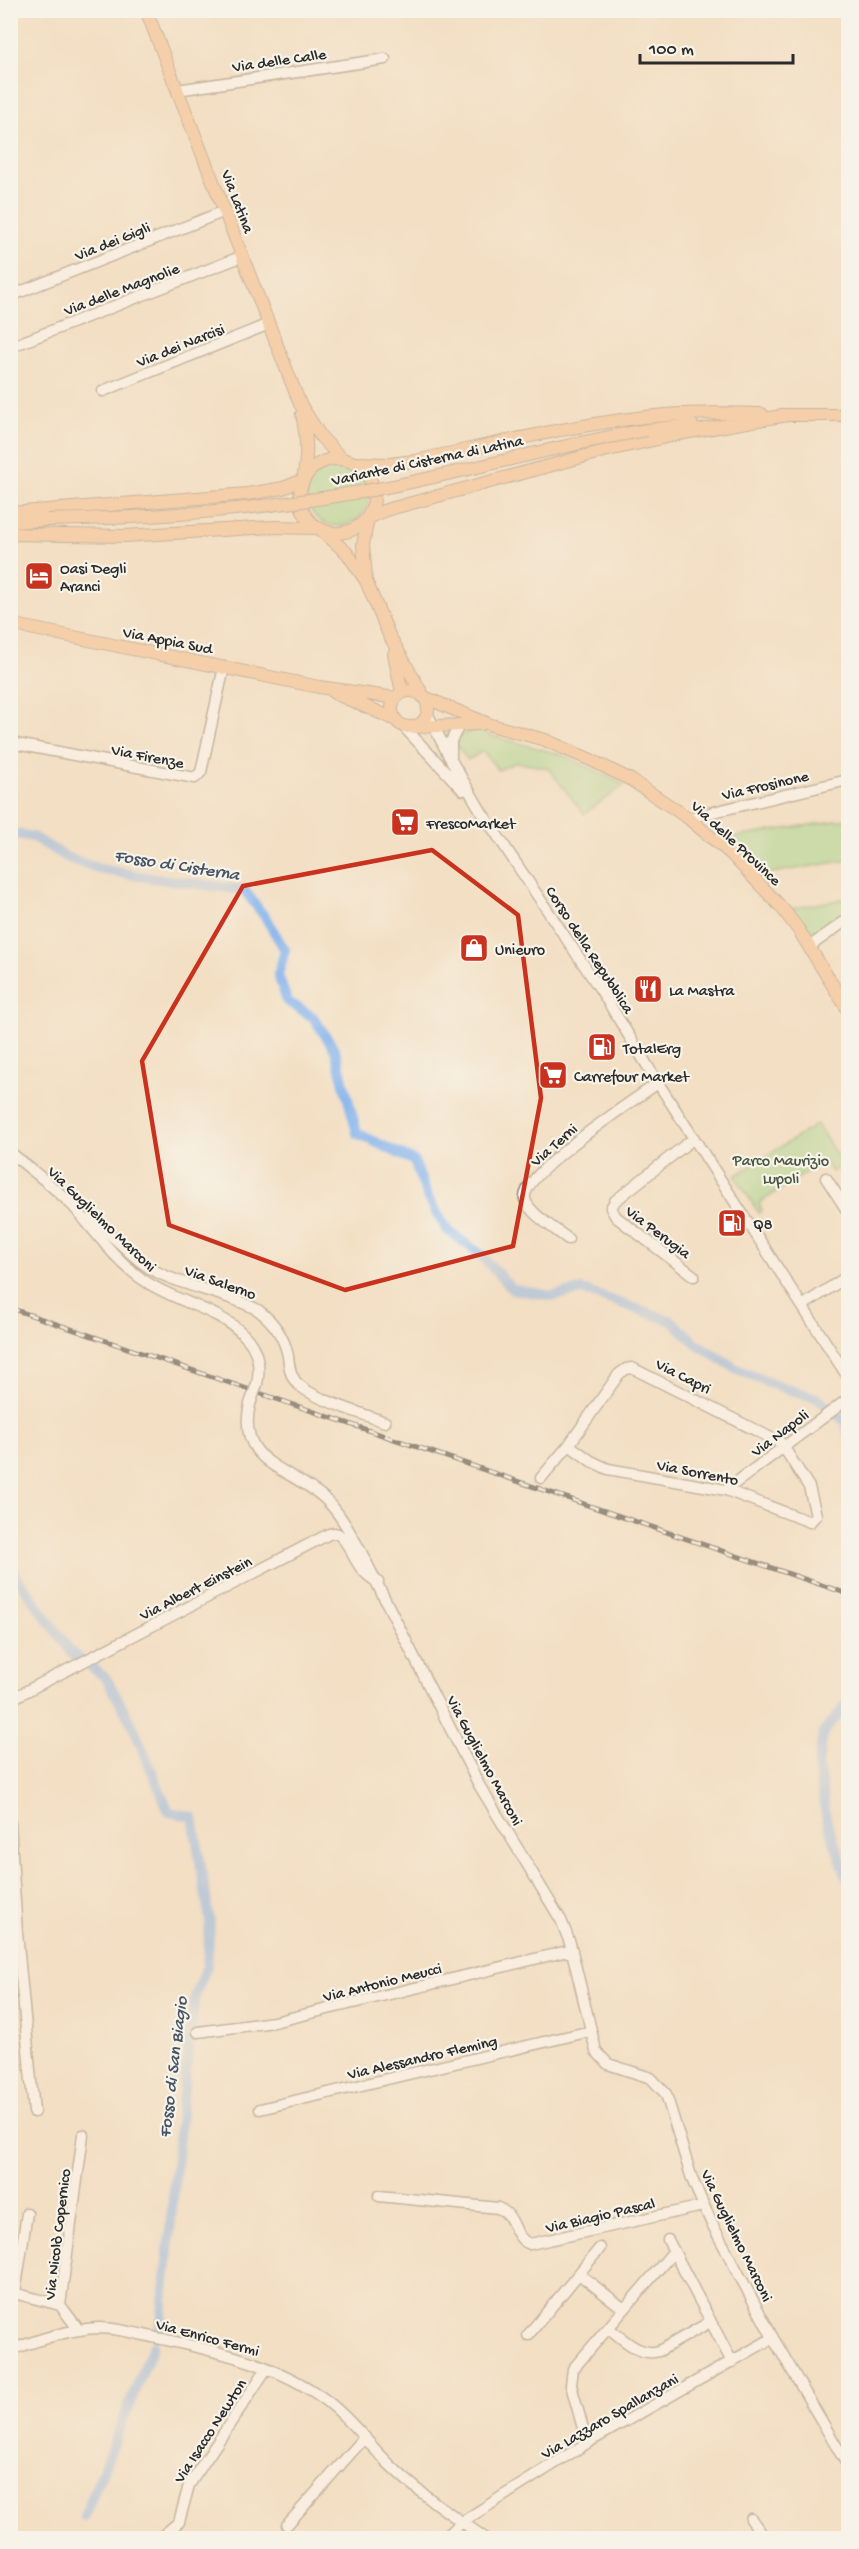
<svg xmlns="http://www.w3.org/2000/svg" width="859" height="2549" viewBox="0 0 859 2549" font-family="'Gochi Hand',sans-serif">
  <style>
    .green { fill: #9ed78a; stroke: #64815a; stroke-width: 1.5 }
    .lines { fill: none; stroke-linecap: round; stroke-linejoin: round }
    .canal { stroke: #81b1ec; stroke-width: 10 }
    .minor-casing { stroke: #8f8577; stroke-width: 13 }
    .major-casing { stroke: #8f8577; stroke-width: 14 }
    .minor { stroke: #fff; stroke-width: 10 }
    .major { stroke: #f9bc89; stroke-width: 12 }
    .rail-casing { stroke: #2b2b2b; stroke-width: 5 }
    .rail { stroke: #f7f3e8; stroke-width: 3; stroke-dasharray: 9; stroke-linecap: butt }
    .minor-bridge-casing { stroke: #8f8577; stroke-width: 13; stroke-linecap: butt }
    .major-bridge-casing { stroke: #8f8577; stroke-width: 14; stroke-linecap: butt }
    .minor-bridge { stroke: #fff; stroke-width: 10 }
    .major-bridge { stroke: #f9bc89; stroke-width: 12 }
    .marked { fill: none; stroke: #c8321e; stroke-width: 4.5; stroke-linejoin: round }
    .labels { text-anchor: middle; stroke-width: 4.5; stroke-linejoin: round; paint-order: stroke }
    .street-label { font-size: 16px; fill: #2b2b2b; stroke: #f7f3e8 }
    .poi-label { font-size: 16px; fill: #2b2b2b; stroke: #f7f3e8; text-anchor: start }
    .park-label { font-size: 16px; fill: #485643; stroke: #f7f3e8 }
    .water-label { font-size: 18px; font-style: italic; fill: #455365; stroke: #f7f3e8 }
  </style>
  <rect width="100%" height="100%" fill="#f7f3e8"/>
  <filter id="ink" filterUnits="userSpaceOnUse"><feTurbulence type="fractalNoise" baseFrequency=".0167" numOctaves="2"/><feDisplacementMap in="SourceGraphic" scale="12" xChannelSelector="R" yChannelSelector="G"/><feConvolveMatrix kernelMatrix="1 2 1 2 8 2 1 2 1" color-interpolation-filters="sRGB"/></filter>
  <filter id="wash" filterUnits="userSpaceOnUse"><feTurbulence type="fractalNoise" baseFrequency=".008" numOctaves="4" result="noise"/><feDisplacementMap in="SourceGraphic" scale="24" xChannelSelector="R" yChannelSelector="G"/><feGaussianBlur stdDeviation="1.35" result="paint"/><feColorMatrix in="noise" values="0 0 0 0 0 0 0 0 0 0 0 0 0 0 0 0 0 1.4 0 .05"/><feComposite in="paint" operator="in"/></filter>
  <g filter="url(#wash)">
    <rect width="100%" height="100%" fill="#f3dfc3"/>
    <!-- green -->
    <path class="green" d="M307 495a31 31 0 1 1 62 0a31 31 0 1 1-62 0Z
      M472,730L566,756L624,785L584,814L548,768L516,762L498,770L483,751L468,760L455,744L459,736Z
      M848,819V860L760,875L722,839Z
      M848,898V911C816,934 816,943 789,909Z
      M817,1124L843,1165L832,1172L824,1161L759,1203L762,1210L759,1213L735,1176Z"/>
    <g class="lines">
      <!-- canal -->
      <path class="canal" d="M10,833L33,837L68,858L100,869L151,878L244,890L265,917L285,950L278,975L287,1001L313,1017L335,1050L357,1133L414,1161L428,1198L447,1230L479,1253L512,1289L552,1296L582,1290L672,1321L697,1344L737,1369L780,1387L817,1398L846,1422L848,1434
        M10,1567L71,1652L80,1659
        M89,1665L106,1678L132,1724L169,1812L193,1817L210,1922L207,1966L195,1996L182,2104L161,2324L157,2336
        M848,1703L823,1733L818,1766L827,1822L848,1880
        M84,2517L153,2346"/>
    </g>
  </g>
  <g filter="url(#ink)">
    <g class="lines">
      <!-- minor casing -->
      <g class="minor-casing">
        <path id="minor" d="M177,90L385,59
          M10,296L225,211
          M10,347L243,256
          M103,391L269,324
          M428,715L451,760L481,811L602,992L658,1083L848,1377
          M404,727L463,790
          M16,744L195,778L201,772L224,667
          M451,757V741L460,724
          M688,818L848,780
          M809,947L848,919
          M694,1138L615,1201L611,1208L616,1217L694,1276
          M10,1152C31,1170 54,1186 73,1206C95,1231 115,1260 142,1279C172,1301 217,1308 243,1334C257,1347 261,1365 257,1384
          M826,1178L848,1212
          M83,1218C112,1228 127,1256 153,1270C186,1288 225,1292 258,1310C274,1322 284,1336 288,1356C289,1365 290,1375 296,1382C309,1398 364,1414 385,1422
          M568,1239C557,1230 528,1213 525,1199C521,1173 636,1099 658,1083
          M802,1306L848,1276
          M250,1404C236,1463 288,1467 323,1497C339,1511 349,1531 360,1550L479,1785L561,1920L570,1943L596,2051L608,2064L651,2078L666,2094L692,2179L711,2222L773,2338L848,2466
          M541,1478L569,1445L619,1374L626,1369L632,1368L781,1443L809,1487L816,1515L810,1522L726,1490L608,1469L591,1461L569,1445
          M726,1490L848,1399
          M10,1701L19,1695L329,1534C333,1533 334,1532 338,1534C353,1544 353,1570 378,1582
          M10,1823L17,1933L34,2112
          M198,2032L274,2022L572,1950
          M260,2109L591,2031
          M379,2196L498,2208C517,2215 512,2238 530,2244L703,2206
          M668,2240L732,2362
          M579,2274L624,2309
          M10,2292L60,2305
          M15,2293L27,2213
          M608,2328C624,2339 639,2357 659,2351L710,2322
          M79,2330L60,2305L83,2135
          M528,2335L600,2248
          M10,2350C39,2340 68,2329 99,2328C120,2328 141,2335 162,2339C220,2352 278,2364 327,2401C352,2420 369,2445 391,2466C419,2493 453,2516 485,2538
          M587,2443L571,2385L573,2369L674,2251
          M751,2519L765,2538
          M287,2525L365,2437
          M160,2538L179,2522L189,2485L267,2368
          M445,2538L462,2522L587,2443L773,2338"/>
      </g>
      <!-- major casing -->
      <g class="major-casing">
        <path id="major" d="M146,10L300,404L321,437L341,458
          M781,415H848
          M647,430L692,425
          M300 496a37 37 0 1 1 74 0a37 37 0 1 1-74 0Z
          M357,463L390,464L414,461C497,444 581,422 666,415C698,412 730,413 762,414
          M10,513L247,494L283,488L303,480C308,457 307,438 302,414
          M10,522L47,520
          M10,534L125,536L273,527L319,528L347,553L366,581L389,635L424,697L491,725L545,740L591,760L631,780L688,818L730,853L782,908L798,929L848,1010
          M366,576L363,545L368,518L386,510L604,451L684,433L787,415
          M10,624L319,687L396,698
          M394,654L402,693
          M392 709a18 18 0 1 1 36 0a18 18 0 1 1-36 0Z
          M334,693L394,719
          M416,727L481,724"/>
      </g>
      <!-- minor -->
      <use href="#minor" class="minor"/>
      <!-- major -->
      <use href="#major" class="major"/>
      <!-- rail casing -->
      <g class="rail-casing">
        <path id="rail" d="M10,1308L848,1594"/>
      </g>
      <!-- rail -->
      <use href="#rail" class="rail"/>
      <!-- minor-bridge casing -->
      <g class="minor-bridge-casing">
        <path id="minor-bridge" d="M250,1404L257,1384"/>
      </g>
      <!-- major-bridge casing -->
      <g class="major-bridge-casing">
        <path id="major-bridge" d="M47,520C158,518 268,509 377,489C468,472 556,445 647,430"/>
      </g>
      <!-- minor-bridge -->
      <use href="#minor-bridge" class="minor-bridge"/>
      <!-- major-bridge -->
      <use href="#major-bridge" class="major-bridge"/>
    </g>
  </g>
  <!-- marked area -->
  <path d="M0 0H859V2549H0ZM432,850L518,915L541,1098L513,1246L345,1290L169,1225L142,1061L243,886Z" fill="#f3dfc3" fill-opacity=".55" fill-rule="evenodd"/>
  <path class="marked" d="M432,850L518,915L541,1098L513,1246L345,1290L169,1225L142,1061L243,886Z"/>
  <!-- icons -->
  <defs>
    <g id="hotel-square" transform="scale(1.5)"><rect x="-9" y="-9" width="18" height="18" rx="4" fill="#c8321e" stroke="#f7f3e8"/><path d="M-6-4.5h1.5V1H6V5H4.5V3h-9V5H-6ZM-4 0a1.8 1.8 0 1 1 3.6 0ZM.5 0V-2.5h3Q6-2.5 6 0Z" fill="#fff"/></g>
    <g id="supermarket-square" transform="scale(1.5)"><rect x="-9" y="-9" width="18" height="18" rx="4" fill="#c8321e" stroke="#f7f3e8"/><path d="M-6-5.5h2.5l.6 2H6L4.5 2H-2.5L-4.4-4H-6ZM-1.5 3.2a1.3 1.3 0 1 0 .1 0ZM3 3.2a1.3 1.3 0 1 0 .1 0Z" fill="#fff"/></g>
    <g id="shop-square" transform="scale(1.5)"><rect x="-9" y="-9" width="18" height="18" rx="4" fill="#c8321e" stroke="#f7f3e8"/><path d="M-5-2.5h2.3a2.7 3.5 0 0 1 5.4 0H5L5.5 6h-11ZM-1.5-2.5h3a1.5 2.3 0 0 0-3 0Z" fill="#fff"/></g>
    <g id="restaurant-square" transform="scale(1.5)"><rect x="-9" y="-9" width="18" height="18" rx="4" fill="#c8321e" stroke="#f7f3e8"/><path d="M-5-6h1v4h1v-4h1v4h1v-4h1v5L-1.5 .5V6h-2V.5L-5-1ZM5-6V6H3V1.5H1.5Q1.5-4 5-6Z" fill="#fff"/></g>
    <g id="fuel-square" transform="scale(1.5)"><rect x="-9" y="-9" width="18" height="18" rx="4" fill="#c8321e" stroke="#f7f3e8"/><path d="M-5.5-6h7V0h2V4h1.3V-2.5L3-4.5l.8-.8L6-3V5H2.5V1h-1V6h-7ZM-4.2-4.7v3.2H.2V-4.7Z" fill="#fff"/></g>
  </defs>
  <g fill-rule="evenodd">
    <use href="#hotel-square" x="39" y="576"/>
    <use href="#supermarket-square" x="405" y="822"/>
    <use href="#shop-square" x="474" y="948"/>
    <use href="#restaurant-square" x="648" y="989"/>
    <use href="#fuel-square" x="602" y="1047"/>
    <use href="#supermarket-square" x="553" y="1075"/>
    <use href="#fuel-square" x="732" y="1223"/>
  </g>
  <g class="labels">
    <!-- street labels -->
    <g class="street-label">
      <text transform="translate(279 59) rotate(-8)" y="6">Via delle Calle</text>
      <text transform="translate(239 201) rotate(69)" y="6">Via Latina</text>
      <text transform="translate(112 240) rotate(-22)" y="6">Via dei Gigli</text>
      <text transform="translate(121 288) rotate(-21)" y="6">Via delle Magnolie</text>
      <text transform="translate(180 344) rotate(-22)" y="6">Via dei Narcisi</text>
      <text transform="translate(427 459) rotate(-12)" y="6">Variante di Cisterna di Latina</text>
      <text transform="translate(168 639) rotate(11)" y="6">Via Appia Sud</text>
      <text transform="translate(148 755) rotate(11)" y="6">Via Firenze</text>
      <text transform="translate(765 784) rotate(-13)" y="6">Via Frosinone</text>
      <text transform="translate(737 842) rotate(43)" y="6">Via delle Province</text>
      <text transform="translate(591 949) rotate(57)" y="6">Corso della Repubblica</text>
      <text transform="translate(553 1144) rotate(-41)" y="6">Via Terni</text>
      <text transform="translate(103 1218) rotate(44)" y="6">Via Guglielmo Marconi</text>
      <text transform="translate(659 1231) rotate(37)" y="6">Via Perugia</text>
      <text transform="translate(221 1281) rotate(20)" y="6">Via Salerno</text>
      <text transform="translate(684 1375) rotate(27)" y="6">Via Capri</text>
      <text transform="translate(779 1432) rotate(-37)" y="6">Via Napoli</text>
      <text transform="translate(698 1471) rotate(11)" y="6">Via Sorrento</text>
      <text transform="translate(195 1587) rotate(-27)" y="6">Via Albert Einstein</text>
      <text transform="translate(486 1760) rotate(62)" y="6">Via Guglielmo Marconi</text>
      <text transform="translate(382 1981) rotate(-14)" y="6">Via Antonio Meucci</text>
      <text transform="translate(422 2056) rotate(-13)" y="6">Via Alessandro Fleming</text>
      <text transform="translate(600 2214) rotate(-13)" y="6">Via Biagio Pascal</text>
      <text transform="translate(56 2234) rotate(-83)" y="6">Via Nicolò Copernico</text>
      <text transform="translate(738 2235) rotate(64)" y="6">Via Guglielmo Marconi</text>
      <text transform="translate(208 2336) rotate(15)" y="6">Via Enrico Fermi</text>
      <text transform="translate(609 2415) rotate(-30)" y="6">Via Lazzaro Spallanzani</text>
      <text transform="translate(209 2430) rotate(-57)" y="6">Via Isacco Newton</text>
    </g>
    <!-- poi labels -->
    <g class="poi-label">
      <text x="60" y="573">Oasi Degli<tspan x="60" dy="18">Aranci</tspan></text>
      <text x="426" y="828">FrescoMarket</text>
      <text x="495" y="954">Unieuro</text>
      <text x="669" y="995">La Mastra</text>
      <text x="623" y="1053">TotalErg</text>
      <text x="574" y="1081">Carrefour Market</text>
      <text x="753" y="1229">Q8</text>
    </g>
    <!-- park labels -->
    <g class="park-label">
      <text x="781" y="1165">Parco Maurizio<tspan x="781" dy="18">Lupoli</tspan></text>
    </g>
    <!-- water labels -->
    <g class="water-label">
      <text transform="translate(177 864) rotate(9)" y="6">Fosso di Cisterna</text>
      <text transform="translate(172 2067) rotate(-83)" y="6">Fosso di San Biagio</text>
    </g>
  </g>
  <!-- margin -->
  <rect width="859" height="2549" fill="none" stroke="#f7f3e8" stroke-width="36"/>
  <!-- scale -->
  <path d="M640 54v9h153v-9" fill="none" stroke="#2b2b2b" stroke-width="3"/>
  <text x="649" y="54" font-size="18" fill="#2b2b2b" stroke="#f7f3e8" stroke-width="4.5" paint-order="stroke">100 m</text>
</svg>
